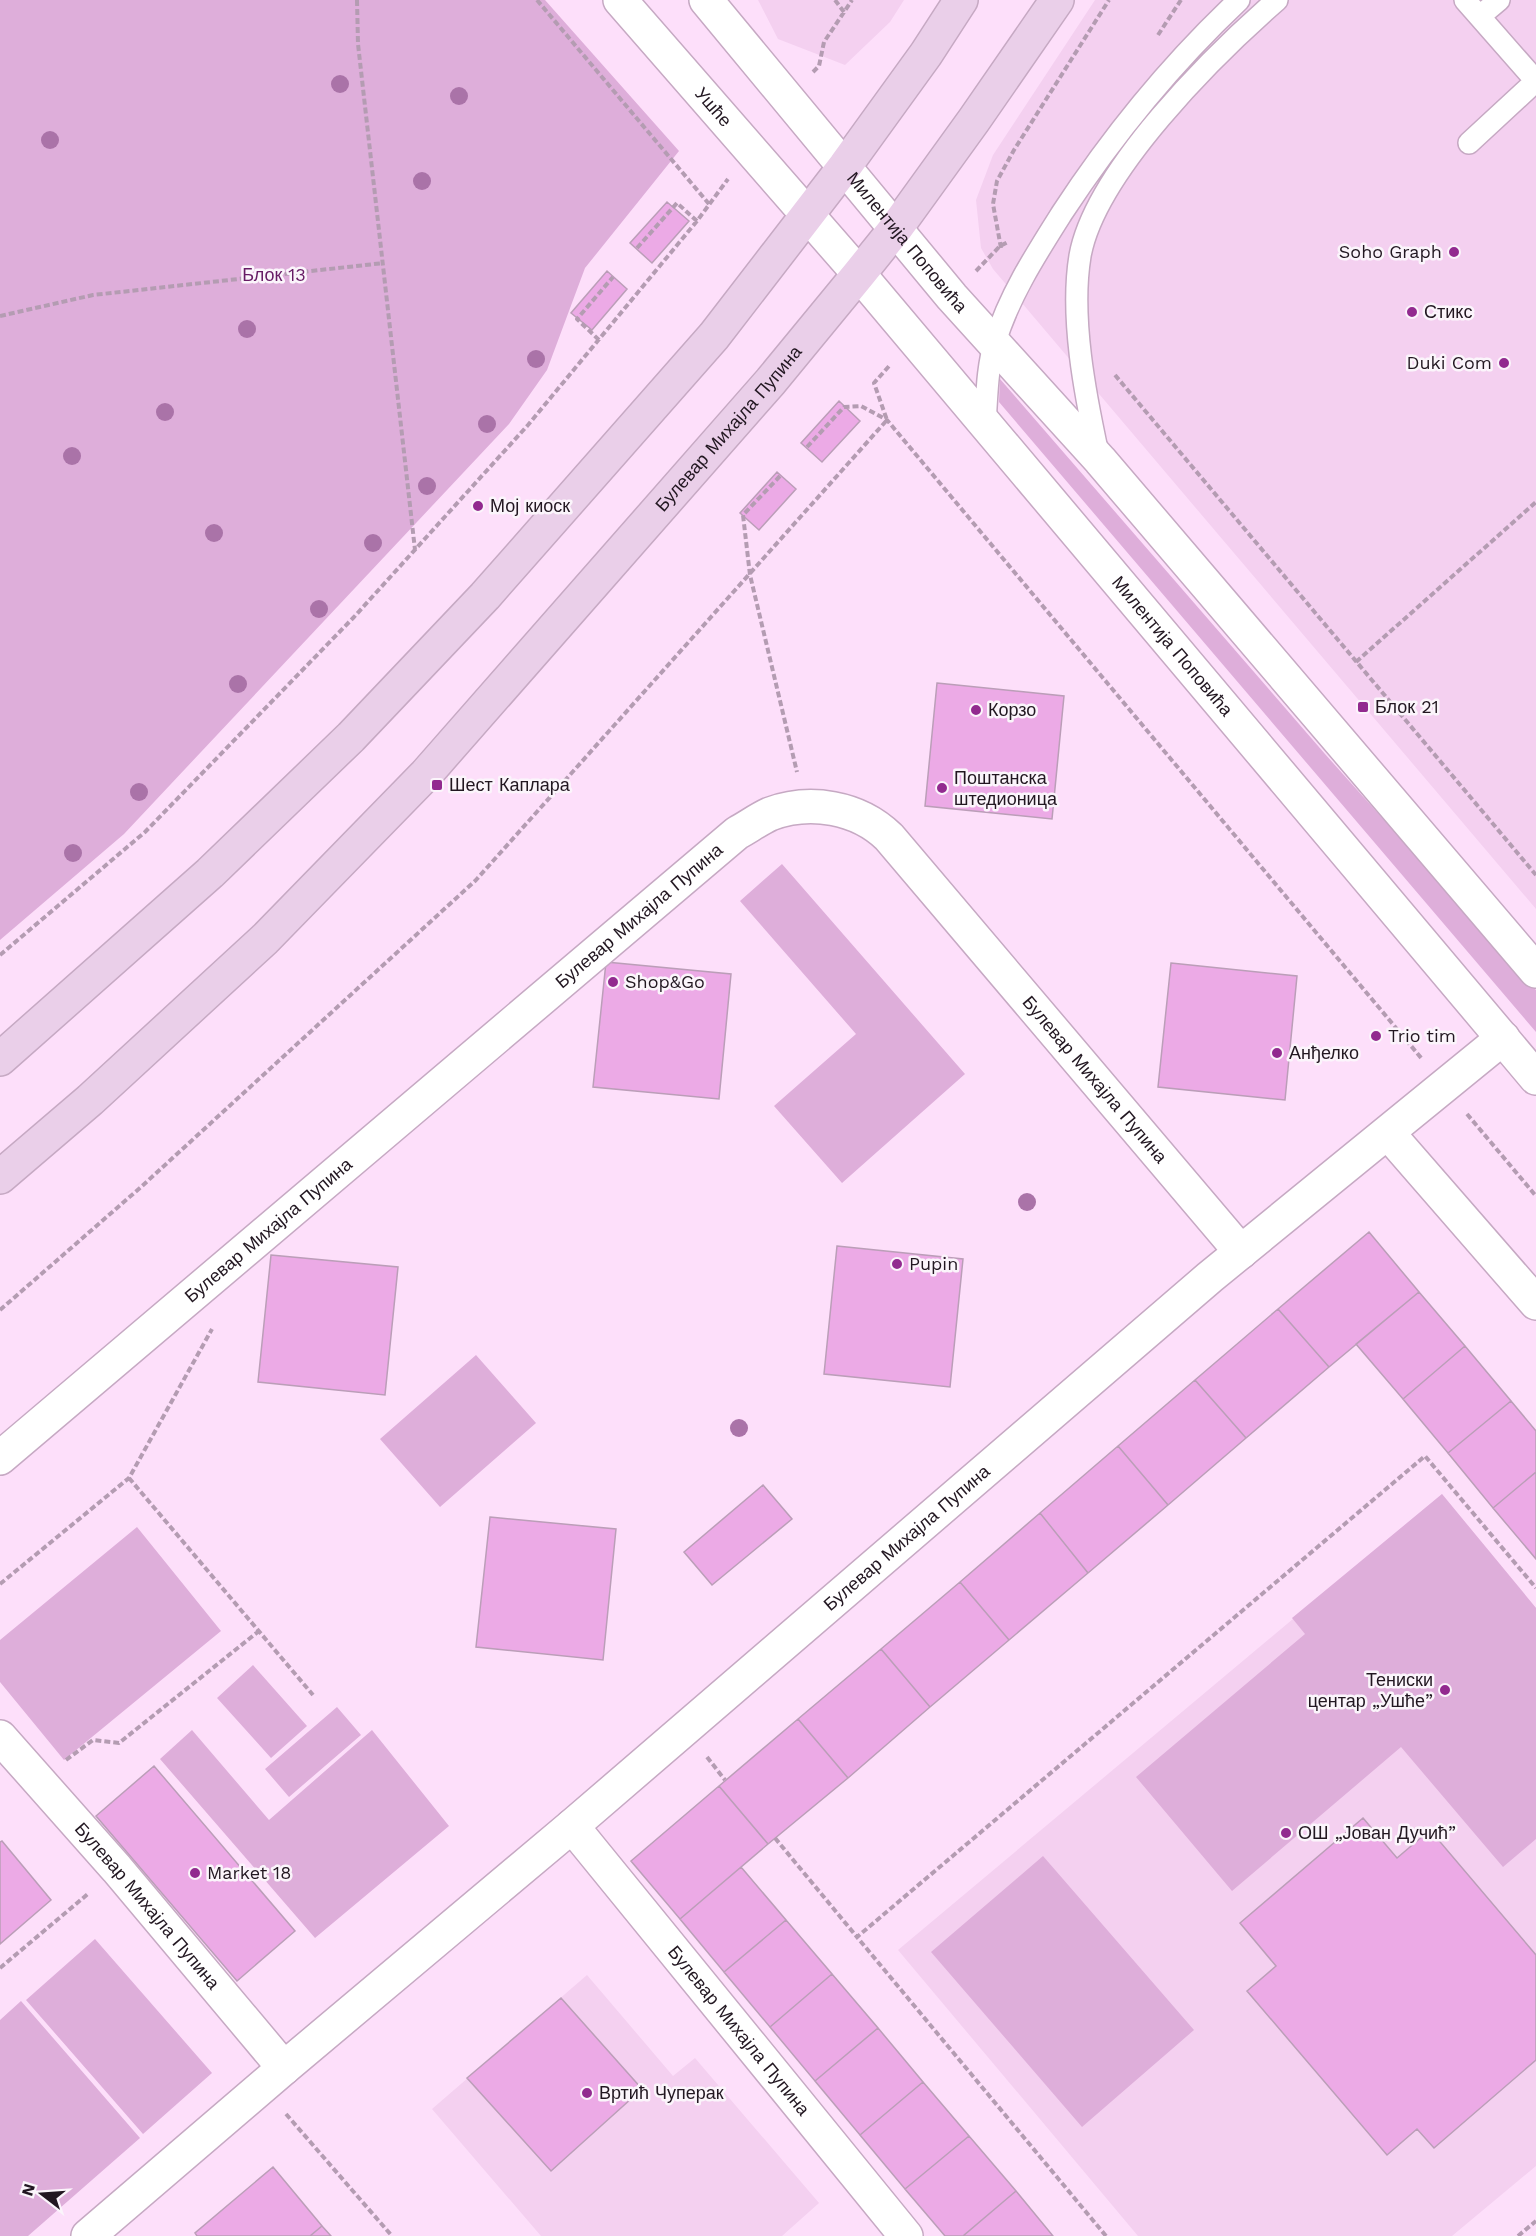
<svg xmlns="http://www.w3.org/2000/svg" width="1536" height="2236" viewBox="0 0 1536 2236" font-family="'Work Sans',sans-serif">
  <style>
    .built { fill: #f4d0f0 }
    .green { fill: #deaeda }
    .building { fill: #ecaae6; stroke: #bb9eb8; stroke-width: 1.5 }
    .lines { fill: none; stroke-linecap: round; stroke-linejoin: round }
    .service-casing { stroke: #c6a9c3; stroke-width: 24 }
    .minor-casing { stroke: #c6a9c3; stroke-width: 36 }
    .tertiary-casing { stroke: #c6a9c3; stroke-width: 36 }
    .secondary-casing { stroke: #c6a9c3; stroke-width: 36 }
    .path { stroke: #b49cb2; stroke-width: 4; stroke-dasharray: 6 3; stroke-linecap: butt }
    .service { stroke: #fff; stroke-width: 21 }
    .minor { stroke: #fff; stroke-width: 33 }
    .tertiary { stroke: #fff; stroke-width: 33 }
    .secondary { stroke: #eacfe9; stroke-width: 33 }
    .tree { fill: #aa73a8 }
    .poi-dot { fill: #922a8f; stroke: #fbf5fb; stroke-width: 2 }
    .labels { text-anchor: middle; stroke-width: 5; stroke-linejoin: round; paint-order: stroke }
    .street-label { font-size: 18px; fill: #221721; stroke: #fbf5fb }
    .poi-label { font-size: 18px; fill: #221721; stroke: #fbf5fb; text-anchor: start }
    .park-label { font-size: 18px; fill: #671b65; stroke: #fbf5fb }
  </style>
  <rect width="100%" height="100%" fill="#fddffa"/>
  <!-- built -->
  <path class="built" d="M758,0H904L890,22L845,65L778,39Z
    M1095,0H1536V909L993,269L981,248L976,200L993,155Z
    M1442,1494L1536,1608V2166L1452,2236H1138L898,1950Z
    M587,1975L673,2076L695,2058L819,2203L782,2236H541L432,2109Z"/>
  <!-- green -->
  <path class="green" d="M0,0H545L679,151L585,268L547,370L509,424L124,834L0,940Z
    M1000,379L1325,754L1536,990V1032L999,402Z
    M782,864L965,1074L842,1183L774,1106L856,1034L740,901Z
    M476,1355L536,1423L440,1507L380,1439Z
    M1442,1494L1536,1608V1839L1503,1867L1401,1747L1232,1891L1136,1777L1305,1634L1292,1618Z
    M137,1527L221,1631L64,1760L0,1682V1640Z
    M253,1665L307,1726L271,1758L217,1698Z
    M337,1707L361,1735L289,1797L265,1769Z
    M192,1730L269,1820L372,1730L449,1826L315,1938L160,1759Z
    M1043,1856L1194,2030L1082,2127L931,1952Z
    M95,1939L212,2073L143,2134L26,2000Z
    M21,2001L140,2138L28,2236H0V2020Z"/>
  <!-- building -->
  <path class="building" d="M667,202L689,221L652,263L630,243Z
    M607,271L627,289L592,330L571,313Z
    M839,401L860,421L822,462L801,443Z
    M777,472L796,489L759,530L740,513Z
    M937,683L1064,696L1052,819L925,806Z
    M606,962L731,974L719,1099L593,1087Z
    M1171,963L1297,976L1285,1100L1158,1087Z
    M1369,1232L1419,1292L1329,1367L1278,1309Z
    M837,1246L963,1259L950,1387L824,1374Z
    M271,1255L398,1267L385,1395L258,1382Z
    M1419,1292L1465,1346L1403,1399L1356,1344Z
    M1278,1309L1329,1367L1246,1438L1195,1380Z
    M1465,1346L1511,1401L1448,1453L1403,1399Z
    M1195,1380L1246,1438L1168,1505L1118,1446Z
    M1511,1401L1536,1431V1472L1493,1508L1448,1453Z
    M1118,1446L1168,1505L1088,1573L1040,1513Z
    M1536,1472V1559L1493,1508Z
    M763,1485L792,1519L712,1585L684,1552Z
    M1040,1513L1088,1573L1009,1640L960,1582Z
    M490,1517L616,1529L603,1660L476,1647Z
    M960,1582L1009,1640L930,1707L881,1649Z
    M881,1649L930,1707L848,1778L798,1719Z
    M798,1719L848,1778L768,1844L719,1786Z
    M154,1766L295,1931L237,1981L96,1816Z
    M719,1786L768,1844L680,1919L631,1861Z
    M1363,1818L1397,1858L1430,1830L1536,1955V2060L1434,2148L1417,2129L1387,2155L1247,1991L1276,1966L1240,1923Z
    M2,1841L51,1900L0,1944V1842Z
    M741,1867L786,1920L724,1972L680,1919Z
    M786,1920L832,1974L770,2027L724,1972Z
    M832,1974L878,2028L815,2081L770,2027Z
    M561,1998L642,2089L551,2171L467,2078Z
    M878,2028L923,2082L860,2135L815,2081Z
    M923,2082L969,2136L905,2189L860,2135Z
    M969,2136L1016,2191L963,2236H945L905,2189Z
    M273,2167L322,2226L310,2236H197L195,2233Z
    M1016,2191L1053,2236H963Z
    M322,2226L331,2236H310Z"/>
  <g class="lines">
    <!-- service casing -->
    <g class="service-casing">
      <path id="service" d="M1465,0L1536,81
        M1480,16L1499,0
        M1469,143L1536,81
        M985,423C987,396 987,368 995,342C1009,296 1036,254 1062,213C1113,135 1171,64 1239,0
        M1098,454C1085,394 1070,317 1080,256C1095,172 1214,55 1277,0"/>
    </g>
    <!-- minor casing -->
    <g class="minor-casing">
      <g id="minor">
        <path d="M1388,1133L1536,1303"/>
        <path id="s1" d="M0,1458L737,833C748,827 759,819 770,814C810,799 858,807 889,837L1241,1252"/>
        <path id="s2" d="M0,1737L117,1869L284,2068"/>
        <path id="s3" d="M572,1826L906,2236"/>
        <path id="s4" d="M88,2236L284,2068L572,1826L1210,1277L1503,1038"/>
      </g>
    </g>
    <!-- tertiary casing -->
    <g class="tertiary-casing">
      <g id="tertiary">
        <path id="s5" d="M620,0L859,274L1536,1078"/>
        <path id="s6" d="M706,0L952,297L1100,460L1536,971"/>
      </g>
    </g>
    <!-- secondary casing -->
    <g class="secondary-casing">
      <g id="secondary">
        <path d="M0,1059L210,873L351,737L485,596L714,336L845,166L926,54L961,0"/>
        <path id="s7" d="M0,1177L90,1100L265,939L426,774L771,381L859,274L896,228L974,120L1057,0"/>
      </g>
    </g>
    <!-- path -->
    <path class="path" d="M357,0L358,44L415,550
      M537,0L709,204
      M835,0L844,12
      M1158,35L1181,0
      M813,72L819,66L824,42L852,0
      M637,248L677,203L697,221
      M1001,248L993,204L997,181L1014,150L1109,0
      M976,271L1000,246L1008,242
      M0,316L93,295L384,263
      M599,340L577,319L613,277
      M1115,375L1536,875
      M807,447L844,407L861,406L887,420L1422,1059
      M780,476L743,515L750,575L797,772
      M1356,662L1536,502
      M0,955L145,832L354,617L528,425L697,221L728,179
      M1467,1114L1536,1196
      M0,1310L141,1187L476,880L887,420L874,383L890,365
      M129,1478L313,1695
      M0,1584L129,1478L212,1329
      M707,1757L725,1780
      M66,1760L93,1740L119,1743L259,1631
      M775,1838L857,1937
      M0,1968L89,1893
      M286,2114L392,2236
      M1106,2236L857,1937L1425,1456L1536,1588
      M1518,2236L1536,2221"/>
    <!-- service -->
    <use href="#service" class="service"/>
    <!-- minor -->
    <use href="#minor" class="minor"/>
    <!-- tertiary -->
    <use href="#tertiary" class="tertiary"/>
    <!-- secondary -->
    <use href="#secondary" class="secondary"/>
  </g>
  <!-- trees -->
  <g class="tree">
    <circle cx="340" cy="84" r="9"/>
    <circle cx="459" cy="96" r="9"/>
    <circle cx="50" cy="140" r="9"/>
    <circle cx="422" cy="181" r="9"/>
    <circle cx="247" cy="329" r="9"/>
    <circle cx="536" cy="359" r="9"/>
    <circle cx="165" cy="412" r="9"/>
    <circle cx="487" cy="424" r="9"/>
    <circle cx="72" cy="456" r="9"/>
    <circle cx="427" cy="486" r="9"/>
    <circle cx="214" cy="533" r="9"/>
    <circle cx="373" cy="543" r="9"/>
    <circle cx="319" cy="609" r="9"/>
    <circle cx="238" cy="684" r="9"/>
    <circle cx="139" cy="792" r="9"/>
    <circle cx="73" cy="853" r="9"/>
    <circle cx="1027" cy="1202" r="9"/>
    <circle cx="739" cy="1428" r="9"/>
  </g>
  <!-- markers -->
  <g class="poi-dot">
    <circle cx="1454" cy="252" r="6"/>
    <circle cx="1412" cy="312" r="6"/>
    <circle cx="1504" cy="363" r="6"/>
    <circle cx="478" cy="506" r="6"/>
    <rect x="1357" y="701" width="12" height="12" rx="3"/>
    <circle cx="976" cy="710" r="6"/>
    <rect x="431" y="779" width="12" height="12" rx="3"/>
    <circle cx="942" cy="788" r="6"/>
    <circle cx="613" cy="982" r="6"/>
    <circle cx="1376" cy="1036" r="6"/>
    <circle cx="1277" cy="1053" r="6"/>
    <circle cx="897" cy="1264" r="6"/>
    <circle cx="1445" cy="1690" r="6"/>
    <circle cx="1286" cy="1833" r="6"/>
    <circle cx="195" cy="1873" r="6"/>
    <circle cx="587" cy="2093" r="6"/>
  </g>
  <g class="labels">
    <!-- street labels -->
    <g class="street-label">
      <text dy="6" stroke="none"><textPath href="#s5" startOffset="142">Ушће</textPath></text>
      <text dy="6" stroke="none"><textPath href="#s6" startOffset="315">Милентија Поповића</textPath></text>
      <text dy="6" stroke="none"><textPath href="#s7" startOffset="1046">Булевар Михајла Пупина</textPath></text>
      <text dy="6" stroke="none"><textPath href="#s5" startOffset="850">Милентија Поповића</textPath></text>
      <text dy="6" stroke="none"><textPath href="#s1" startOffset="838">Булевар Михајла Пупина</textPath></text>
      <text dy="6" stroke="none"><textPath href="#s1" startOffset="1450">Булевар Михајла Пупина</textPath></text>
      <text dy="6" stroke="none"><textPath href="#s1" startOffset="352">Булевар Михајла Пупина</textPath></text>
      <text dy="6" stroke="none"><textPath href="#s4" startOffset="1076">Булевар Михајла Пупина</textPath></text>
      <text dy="6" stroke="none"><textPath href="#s2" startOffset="224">Булевар Михајла Пупина</textPath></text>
      <text dy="6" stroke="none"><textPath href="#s3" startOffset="264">Булевар Михајла Пупина</textPath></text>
    </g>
    <!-- poi labels -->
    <g class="poi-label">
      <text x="1442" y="258" text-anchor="end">Soho Graph</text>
      <text x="1424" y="318">Стикс</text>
      <text x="1492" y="369" text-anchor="end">Duki Com</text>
      <text x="490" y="512">Мој киоск</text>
      <text x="1375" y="713">Блок 21</text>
      <text x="988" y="716">Корзо</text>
      <text x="954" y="784">Поштанска<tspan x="954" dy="21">штедионица</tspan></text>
      <text x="449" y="791">Шест Каплара</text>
      <text x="625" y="988">Shop&amp;Go</text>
      <text x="1388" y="1042">Trio tim</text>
      <text x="1289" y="1059">Анђелко</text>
      <text x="909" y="1270">Pupin</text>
      <text x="1433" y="1686" text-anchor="end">Тениски<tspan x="1433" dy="21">центар „Ушће”</tspan></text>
      <text x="1298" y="1839">ОШ „Јован Дучић”</text>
      <text x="207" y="1879">Market 18</text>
      <text x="599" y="2099">Вртић Чуперак</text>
    </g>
    <!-- park labels -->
    <g class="park-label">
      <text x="274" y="281">Блок 13</text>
    </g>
  </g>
  <!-- north arrow -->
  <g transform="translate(42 2194) rotate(287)" stroke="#fbf5fb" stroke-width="4.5" paint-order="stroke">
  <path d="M0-4.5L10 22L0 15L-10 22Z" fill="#221721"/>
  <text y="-9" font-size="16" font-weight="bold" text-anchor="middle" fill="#221721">N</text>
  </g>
</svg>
